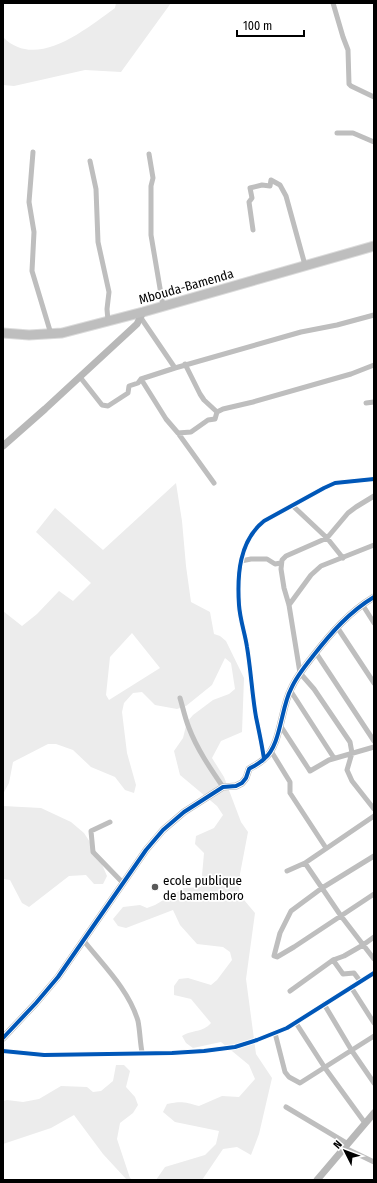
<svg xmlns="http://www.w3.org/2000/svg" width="377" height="1183" viewBox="0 0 377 1183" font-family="'Fira Sans Condensed',sans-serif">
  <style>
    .green { fill: #ececec; fill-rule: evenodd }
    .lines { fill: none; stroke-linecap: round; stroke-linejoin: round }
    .highway-casing { stroke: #dbdbdb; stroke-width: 11 }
    .street { stroke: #bebebe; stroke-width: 5 }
    .secondary { stroke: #b8b8b8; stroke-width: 7 }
    .highway { stroke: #bebebe; stroke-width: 9 }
    .cycleway-casing { stroke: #fff; stroke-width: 6 }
    .cycleway { stroke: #0057b8; stroke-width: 4 }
    .poi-dot { fill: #595959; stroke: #fff; stroke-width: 1.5 }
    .labels { text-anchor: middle; stroke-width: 3.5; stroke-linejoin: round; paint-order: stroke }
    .street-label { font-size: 13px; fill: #000; stroke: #fff }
    .poi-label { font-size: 13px; fill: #000; stroke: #fff; text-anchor: start }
  </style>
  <rect width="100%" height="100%" fill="#fff"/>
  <!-- green -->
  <path class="green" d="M116,3H171L121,72L85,70L14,86L3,85V37C36,71 86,29 115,8Z
    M176,483L182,521L186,566L191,602L210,612L214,634L220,636L226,641L244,678L242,732L221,741L212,758L224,777L241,822L248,832L240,874L239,894L255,913L246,979L256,1054L272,1078L259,1134L251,1155L237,1147L223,1149L202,1180H156L165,1167L205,1155L216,1144L219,1131L175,1122L163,1112L167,1104C181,1101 185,1102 199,1106L222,1096L239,1097L255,1079L249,1065L221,1042L193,1048L186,1043L182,1036C194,1029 202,1033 211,1023L191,999L174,995V986L179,979L188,978L211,985L217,980L232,960L230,952L223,947L197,944L180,925L173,910L126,928L118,926L113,919L123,907L140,905L147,908L155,905L184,888L201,887L204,853L195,844L196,836L214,828L223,815L217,806L180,775L174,751L183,738L187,722L193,715L213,700L229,694L235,689L231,663L225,658L212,685L186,706L177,709L155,705L142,692L133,693L124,703L122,712L127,753L136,785L134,793L125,790L115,777L91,767L73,750L56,744H48L13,762L9,783L3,794V611L22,626L37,614L59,591L73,601L91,583L36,532L55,508L103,550ZM132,633L160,668L109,700L106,695L110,657Z
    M3,806L41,808L71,822L84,833L97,853L107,876L103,884H94L86,875L69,876L29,907L22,903L10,880L3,879Z
    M116,1065H124L130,1071L126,1087L135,1097L138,1105L133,1113L120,1123L117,1139L130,1178L133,1180H127L103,1154L74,1115L51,1128L3,1144V1101L7,1100L23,1102L39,1099L61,1086L87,1087L93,1092L101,1091L113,1081Z"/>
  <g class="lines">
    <!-- highway casing -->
    <g class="highway-casing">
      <path id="highway" d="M3,333L29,335L62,333L143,312L374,246"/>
    </g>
    <!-- street -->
    <path class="street" d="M333,3L343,37L348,50L349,84L351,86L374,97
      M337,133H353L374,142
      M33,152L29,202L34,232L32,271L51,334
      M149,154L153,178L151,186V235L163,306
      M90,161L96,189L98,242L109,292L107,309L108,321
      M253,230L249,202L252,198L250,188L262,185L270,186L271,180L280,185L286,196L305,265
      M141,318L175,368L301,332L337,325L374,315
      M185,364L200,394L204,400L217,412L223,409L253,402L351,374L374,365
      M80,377L102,405L108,406L128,393L129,386L138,383L141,379L175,368
      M141,379L166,419L178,433L214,483
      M366,403L374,402
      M178,433L191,432L208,420L215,419L217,412
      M374,496L356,507L348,513L327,538L286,556L282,560L281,569L284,588L289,605L300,673L314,689L350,742L352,753L347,770L352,781L374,809
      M293,506L327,538L343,558
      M241,561L251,559H267L275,564L281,563
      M362,604L374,623
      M289,605L311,575L321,566L374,545
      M337,627L374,683
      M316,653L374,741
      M290,690L334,758
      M180,698C183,708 185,718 189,728C197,749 210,768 223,787
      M280,725L308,768L310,771L329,760L374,747
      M271,751L290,782V793L326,848
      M264,759C262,745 259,731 256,717C252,694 251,671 247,647C245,633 240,620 239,605C237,575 239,541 264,521L324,488L335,483L374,479
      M110,822L91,831L93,852L123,883
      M374,856L322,888L291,911L280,933L274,956L277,957L294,947L374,894
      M305,863L341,916L374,959
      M287,871L305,863L374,816
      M84,941C103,965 129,990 138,1021C140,1031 140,1042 142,1052
      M333,960L343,974L354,973L360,981
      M351,987L374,1023
      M290,991L333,960L344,956L363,945L374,937
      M324,1004L352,1051L374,1083
      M296,1023L325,1068L365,1123
      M275,1033L285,1072L289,1077L300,1083L374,1036
      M3,1051L44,1055L172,1053L204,1051L235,1047L257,1040L287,1028L374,973
      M286,1107L348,1144
      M345,1148L374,1162"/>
    <!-- secondary -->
    <path class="secondary" d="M3,446L45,409L137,324L143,312
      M3,1038L36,1003L58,977L146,850L163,830L184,812L223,787L236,786L242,783L246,778L249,769C254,766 260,763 264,759C281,746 281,707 291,689C296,677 305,666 313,656C331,633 349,612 374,597
      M317,1180L374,1113"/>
    <!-- highway -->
    <use href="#highway" class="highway"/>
    <!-- cycleway casing -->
    <g class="cycleway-casing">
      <path id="cycleway" d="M264,759C262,745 259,731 256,717C252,694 251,671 247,647C245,633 240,620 239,605C237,575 239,541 264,521L324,488L335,483L374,479
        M3,1038L36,1003L58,977L146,850L163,830L184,812L223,787L236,786L242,783L246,778L249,769C254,766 260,763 264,759C281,746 281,707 291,689C296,677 305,666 313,656C331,633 349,612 374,597
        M3,1051L44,1055L172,1053L204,1051L235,1047L257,1040L287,1028L374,973"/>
    </g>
    <!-- cycleway -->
    <use href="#cycleway" class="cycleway"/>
  </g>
  <!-- markers -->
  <circle class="poi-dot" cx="155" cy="887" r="4"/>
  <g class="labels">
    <!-- street labels -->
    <g class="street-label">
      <text transform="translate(186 286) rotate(-16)" y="5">Mbouda-Bamenda</text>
    </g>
    <!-- poi labels -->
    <g class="poi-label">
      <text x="163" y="885">ecole publique<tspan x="163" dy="15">de bamemboro</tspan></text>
    </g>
  </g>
  <!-- border -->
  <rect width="377" height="1183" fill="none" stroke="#000000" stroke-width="8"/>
  <!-- north arrow -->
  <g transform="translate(345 1151) rotate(312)" stroke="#ffffff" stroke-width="3" paint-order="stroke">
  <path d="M0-3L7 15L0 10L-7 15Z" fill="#000000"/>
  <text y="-6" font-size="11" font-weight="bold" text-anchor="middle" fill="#000000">N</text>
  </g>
  <!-- scale -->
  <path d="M237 30v6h67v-6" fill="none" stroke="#000000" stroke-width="2"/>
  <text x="243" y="30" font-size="12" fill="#000000" stroke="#ffffff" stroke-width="3" paint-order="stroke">100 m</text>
</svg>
